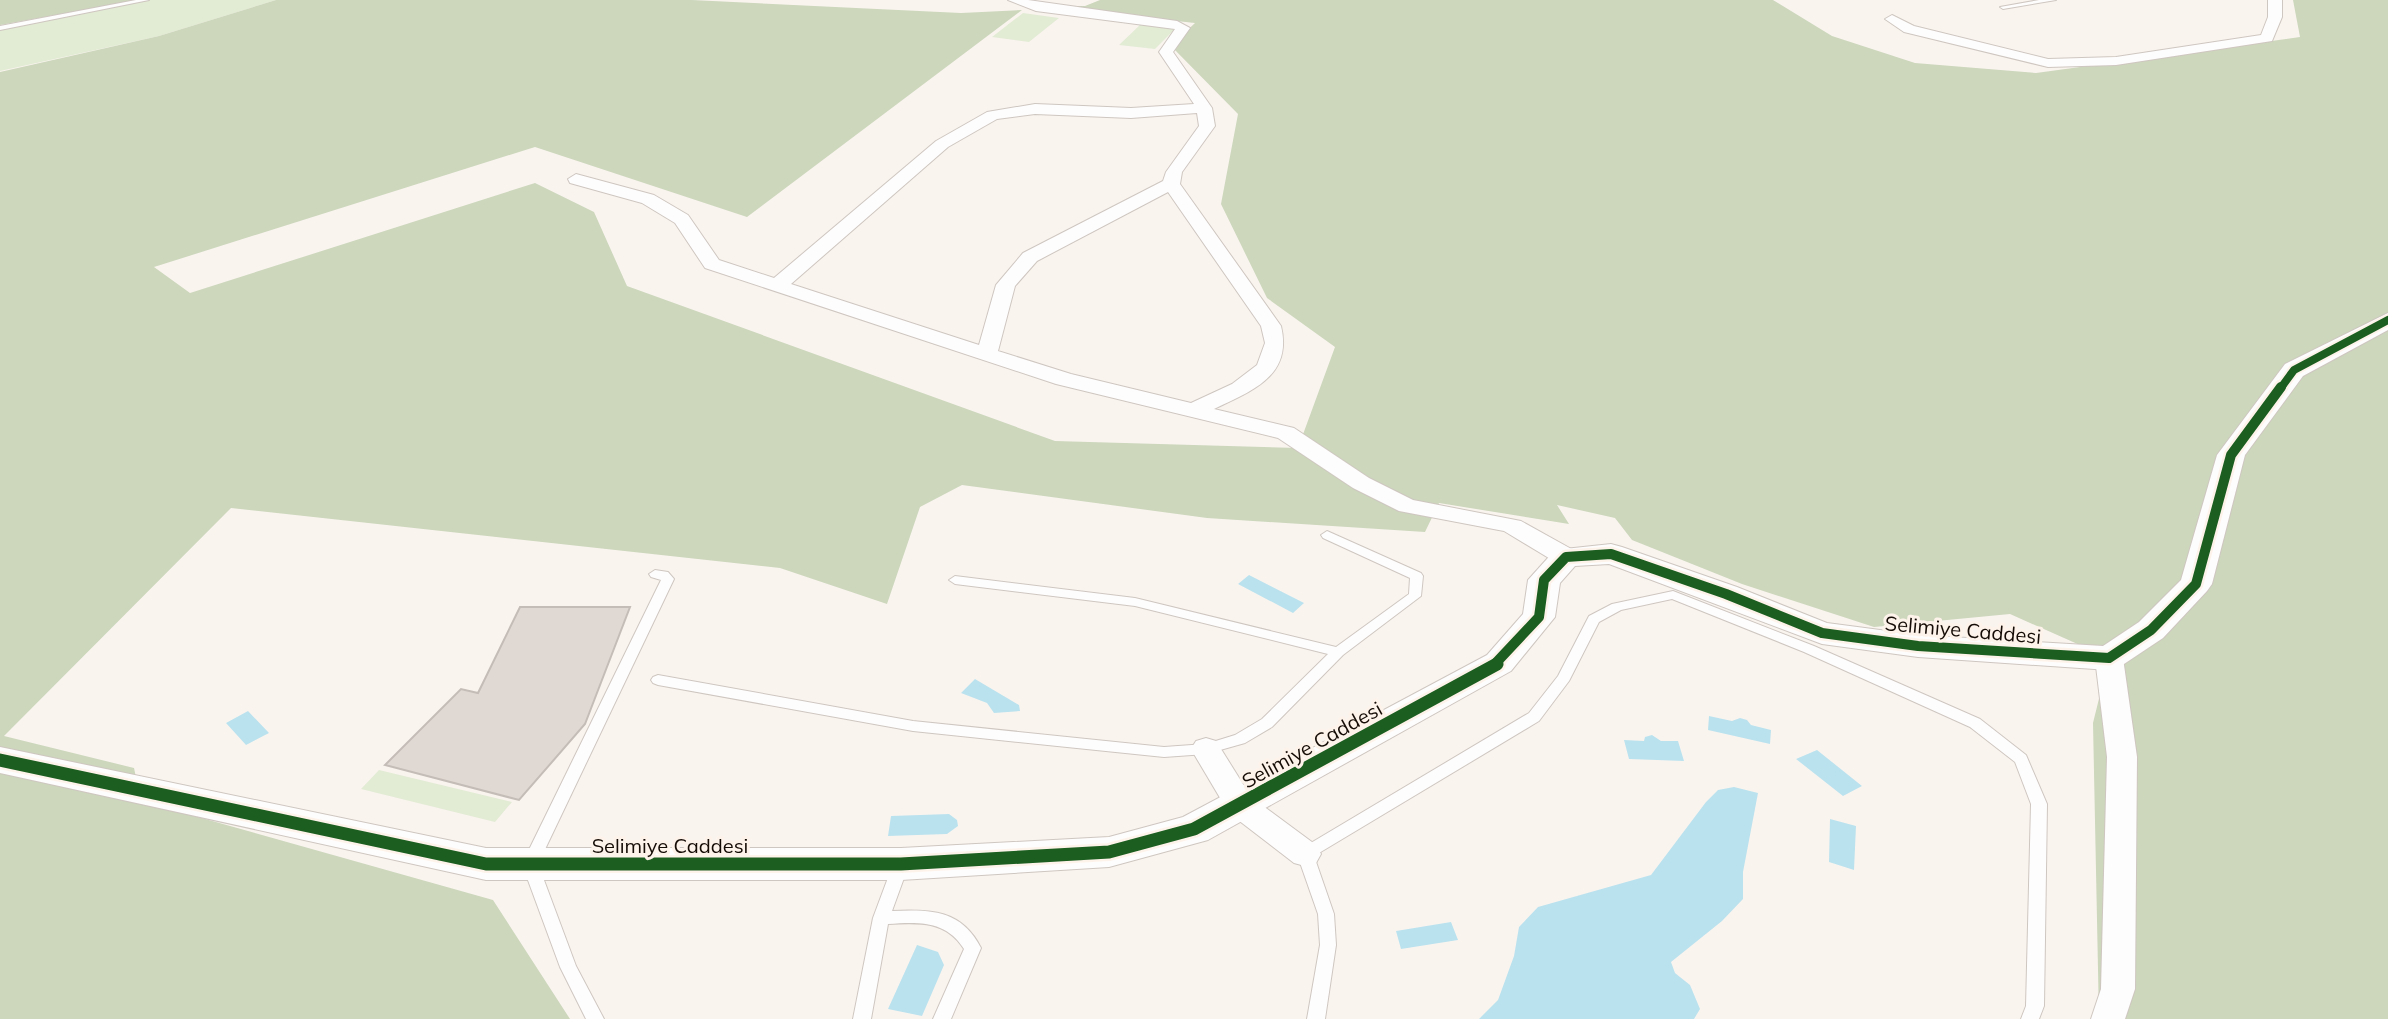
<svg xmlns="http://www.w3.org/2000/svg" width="2388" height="1019" viewBox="0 0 2388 1019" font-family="Mulish,sans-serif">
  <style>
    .green { fill: #e2ebd4 }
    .forest { fill: #ccd7bc }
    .water { fill: #bae2ee }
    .building { fill: #e0d8d2; stroke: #c4bcb7; stroke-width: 2 }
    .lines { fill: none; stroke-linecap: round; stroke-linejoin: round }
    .service-casing { stroke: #cec6c0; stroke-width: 2 }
    .minor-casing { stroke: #cec6c0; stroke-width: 2 }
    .tertiary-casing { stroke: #cec6c0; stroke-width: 2 }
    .service { fill: #fefdfd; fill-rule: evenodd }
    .minor { fill: #fefdfd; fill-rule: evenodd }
    .tertiary { fill: #fefdfd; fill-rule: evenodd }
    .cycleway-far2-casing { stroke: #fef3eb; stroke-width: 12 }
    .cycleway-far1-casing { stroke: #fef3eb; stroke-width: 15 }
    .cycleway-casing { stroke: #fef3eb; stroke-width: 18 }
    .cycleway-far2 { stroke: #1b5e20; stroke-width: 8 }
    .cycleway-far1 { stroke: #1b5e20; stroke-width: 10 }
    .cycleway { stroke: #1b5e20; stroke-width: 13 }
    .labels { text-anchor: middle; stroke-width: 6; stroke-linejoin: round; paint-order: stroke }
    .street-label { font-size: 20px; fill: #150c06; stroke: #fef3eb }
  </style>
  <rect width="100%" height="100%" fill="#faf4ef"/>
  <!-- green -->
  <path class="green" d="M138,0H276L159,36L0,71V25Z
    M1023,13L1059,18L1029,42L992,37Z
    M1142,23L1177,27L1155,49L1119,45Z
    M379,770L512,802L495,822L361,789Z"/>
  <!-- forest -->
  <path class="forest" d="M0,0H138L0,25Z
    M276,0H692L961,13L1022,10L747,217L535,147L154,267L190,293L535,183L594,212L627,286L1055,441L1298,448L1335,347L1267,298L1221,204L1238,114L1171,46L1195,23L1038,6H1085L1100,0H1773L1832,36L1915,63L2036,73L2300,37L2293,0H2388V1019H2099L2093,723L2109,658L2010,614L1874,627L1742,584L1632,540L1615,518L1557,505L1569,524L1439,503L1425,532L1207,518L962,485L920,507L887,604L780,568L231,508L4,736L134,768L141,801L493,900L570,1019H0V72L159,36Z"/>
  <!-- water -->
  <path class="water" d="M1249,575L1304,603L1293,613L1238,584Z
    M975,679L1019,705L1020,711L994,713L987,703L961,693Z
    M248,711L269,733L246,745L226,723Z
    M1709,716L1732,721L1740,718L1747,720L1751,725L1771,730L1770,744L1708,730Z
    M1652,735L1661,741H1678L1684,761L1629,759L1624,740L1644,741L1645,737Z
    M1817,750L1862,786L1843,796L1796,759Z
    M1734,787L1758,793L1743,872V899L1722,921L1671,962L1675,973L1690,985L1700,1009L1694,1019H1479L1498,1000L1514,956L1519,927L1538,907L1651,875L1706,802L1718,790Z
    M949,814L957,820L958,826L947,834L888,836L891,816Z
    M1830,819L1856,826L1854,870L1829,862Z
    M1451,922L1458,940L1401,949L1396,931Z
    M917,945L938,952L944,965L922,1016L888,1009Z"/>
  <!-- building -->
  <path class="building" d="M520,607H630L585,724L519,800L385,765L461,689L478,693Z"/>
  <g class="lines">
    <!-- service casing -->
    <g class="service-casing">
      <path id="service" d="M136,0H149L0,30V26Z
        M2039,0H2056L2003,9L2000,7Z
        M1327,531L1421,573L1423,576L1421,596L1343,655L1272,727L1245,743L1206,754L1164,757L913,731L658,685L653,683L651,680L653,677L658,675L913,721L1164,747L1206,744L1235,735L1262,719L1328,654L1135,606L955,584L949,580L955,576L1135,598L1336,647L1409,594L1410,578L1323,538L1321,535Z
        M655,570L668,572L674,579L538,864L576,966L604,1019H586L560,967L522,864L661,580L651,577L649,574Z
        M1673,591L1814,646L1980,719L2026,755L2047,804L2044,1006L2039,1019H2021L2026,1006L2031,804L2015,762L1970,727L1804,652L1672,599L1621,610L1599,622L1569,681L1539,721L1314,856L1334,914L1336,945L1325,1019H1307L1320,945L1318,914L1297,854L1299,850L1529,713L1558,676L1589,616L1612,604Z
        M900,861L906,863L908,867L892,911C931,909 962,910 981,948L951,1019H933L964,949C946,920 918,922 888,924L871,1019H853L873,918L892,867L894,863Z"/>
    </g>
    <!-- minor casing -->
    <g class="minor-casing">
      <path id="minor" d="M1008,0H1028L1177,21L1190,28L1173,52L1212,108L1215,126L1182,172L1180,184L1281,326C1293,376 1252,391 1214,409L1294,428L1369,478L1413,500L1521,521L1575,551L1579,557L1575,563H1557L1504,531L1399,511L1353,488L1278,438L1056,384L705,268L675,223L642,203L570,183L568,179L576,174L654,195L688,215L719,260L774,278L936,141L987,112L1035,104L1131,108L1194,104L1159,52L1175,29L1036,11ZM1197,113L1199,126L1166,172L1163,181L1023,253L996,285L979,345L791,284L948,147L997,119L1035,114L1131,118ZM1168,192L1261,326L1265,343L1257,365L1232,384L1191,403L1071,374L998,351L1015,286L1037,261Z
        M2268,0H2282V17L2272,41L2116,65L2048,67L1904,32L1885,19L1892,15L1914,26L2048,59L2116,57L2261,35L2268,17Z
        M2109,649L2119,651L2123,658L2137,757L2135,989L2125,1019H2091L2101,989L2107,757L2095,658L2099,651Z
        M1206,738L1216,741L1251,797L1316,845L1321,854L1316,863L1305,866L1294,863L1229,813L1191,749L1196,741Z"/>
    </g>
    <!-- tertiary casing -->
    <g class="tertiary-casing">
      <path id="tertiary" d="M2388,313V330L2303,376L2245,455L2212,584L2207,591L2163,638L2121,666L2109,670L1918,657L1822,644L1609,564L1575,566L1560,583L1555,617L1511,671L1208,840L1109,867L901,880H486L0,773V747L486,848H901L1109,837L1183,817L1487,655L1523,614L1528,580L1555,550L1611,544L1622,547L1737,587L1827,623L1918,635L2103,646L2139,622L2181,580L2217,455L2285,364Z"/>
    </g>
    <!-- service -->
    <use href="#service" class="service"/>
    <!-- minor -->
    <use href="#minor" class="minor"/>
    <!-- tertiary -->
    <use href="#tertiary" class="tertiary"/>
    <!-- cycleway-far2 casing -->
    <g class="cycleway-far2-casing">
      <path id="cycleway-far2" d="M2280,389L2294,370L2388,320"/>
    </g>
    <!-- cycleway-far1 casing -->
    <g class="cycleway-far1-casing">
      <path id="cycleway-far1" d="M1493,666L1539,617L1544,580L1566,557L1611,554L1726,594L1822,633L1918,646L2109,658L2151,630L2196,584L2231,455L2281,387"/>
    </g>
    <!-- cycleway casing -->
    <g class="cycleway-casing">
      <path id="cycleway" d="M0,760L486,864H901L1109,852L1194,829L1497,664"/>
    </g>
    <!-- cycleway-far2 -->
    <use href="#cycleway-far2" class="cycleway-far2"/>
    <!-- cycleway-far1 -->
    <use href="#cycleway-far1" class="cycleway-far1"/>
    <!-- cycleway -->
    <use href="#cycleway" class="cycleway"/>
  </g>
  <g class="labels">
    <!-- street labels -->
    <g class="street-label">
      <text transform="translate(1963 630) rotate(5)" y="7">Selimiye Caddesi</text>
      <text transform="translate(1312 745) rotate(-29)" y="7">Selimiye Caddesi</text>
      <text x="670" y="853">Selimiye Caddesi</text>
    </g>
  </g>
</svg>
